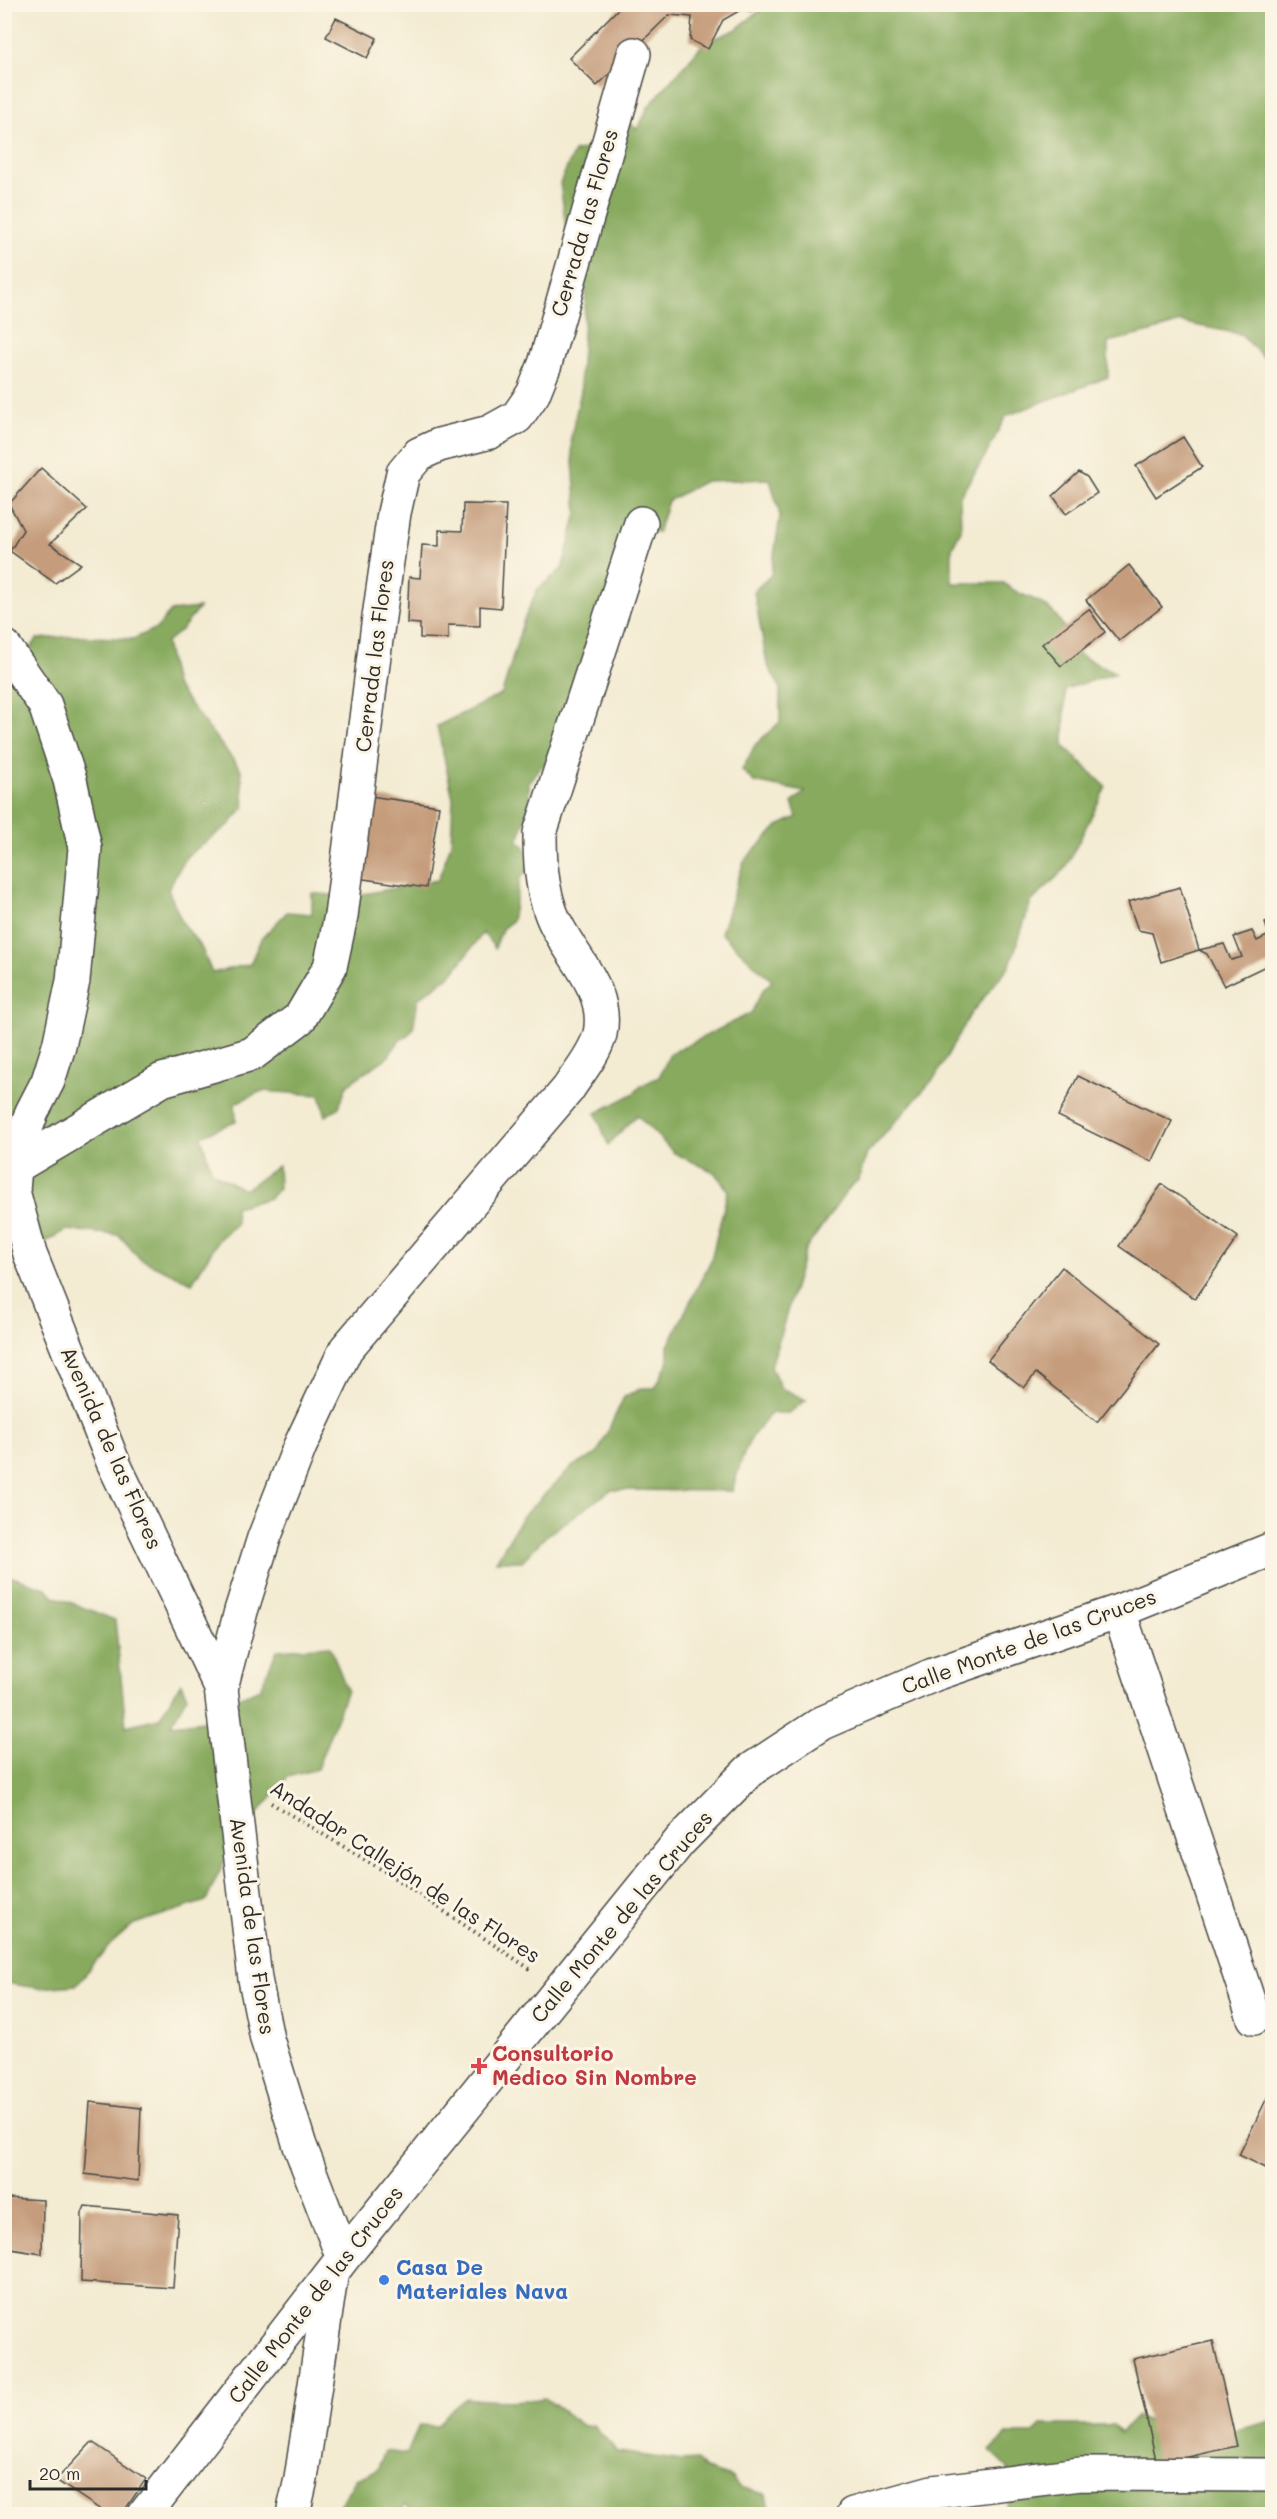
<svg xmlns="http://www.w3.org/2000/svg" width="1277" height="2519" viewBox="0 0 1277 2519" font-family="Mali,sans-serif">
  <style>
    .forest { fill: #88aa5e; stroke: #5a6a44; stroke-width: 1.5 }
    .building { fill: #c59c7b }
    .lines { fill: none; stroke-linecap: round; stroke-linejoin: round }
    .minor-casing { stroke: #494844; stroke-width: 36 }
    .tertiary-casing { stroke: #494844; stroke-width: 36 }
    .path { stroke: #494844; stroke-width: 4; stroke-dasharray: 1.5 4.5; stroke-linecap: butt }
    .minor { stroke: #fff; stroke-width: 33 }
    .tertiary { stroke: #fff; stroke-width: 33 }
    .health-dot { fill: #e0444e; stroke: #fcf5e5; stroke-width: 2 }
    .shop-dot { fill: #3f7fe0; stroke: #fcf5e5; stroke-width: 2 }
    .labels { text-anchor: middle; stroke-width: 6; stroke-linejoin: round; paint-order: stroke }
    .street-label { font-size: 21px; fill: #2b2b2b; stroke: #fcf5e5 }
    .health-label { font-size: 21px; font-weight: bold; fill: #be3a42; stroke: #fcf5e5; text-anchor: start }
    .shop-label { font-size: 21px; font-weight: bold; fill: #366cbe; stroke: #fcf5e5; text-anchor: start }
  </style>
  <rect width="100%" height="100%" fill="#fcf5e5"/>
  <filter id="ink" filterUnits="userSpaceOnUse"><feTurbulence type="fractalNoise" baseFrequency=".0167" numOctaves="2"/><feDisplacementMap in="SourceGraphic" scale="12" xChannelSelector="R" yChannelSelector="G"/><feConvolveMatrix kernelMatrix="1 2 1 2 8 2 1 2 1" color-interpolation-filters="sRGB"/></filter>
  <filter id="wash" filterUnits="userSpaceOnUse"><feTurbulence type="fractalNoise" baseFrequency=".008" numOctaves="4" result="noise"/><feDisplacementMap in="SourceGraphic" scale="24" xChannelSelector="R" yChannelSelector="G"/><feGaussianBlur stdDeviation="1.35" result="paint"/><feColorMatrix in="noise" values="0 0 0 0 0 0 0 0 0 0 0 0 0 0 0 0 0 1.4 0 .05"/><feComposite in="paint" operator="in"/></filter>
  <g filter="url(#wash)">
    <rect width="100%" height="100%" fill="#f3ebd2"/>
    <!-- forest -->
    <path class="forest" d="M767,5H1272V357H1263L1240,334L1180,322L1151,332L1108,342V377L1006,416L987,453L960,496L961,530L952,548V583H1004C1016,594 1029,596 1042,604C1061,615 1067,632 1073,652L1116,673L1065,689L1064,746L1106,787L1065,869L1031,902L1010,965L970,1015L936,1076L867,1154L858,1180L849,1188L805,1250L771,1367L781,1388L806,1400L789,1413H772C745,1439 743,1457 732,1491L611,1490L546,1536L522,1561H496L522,1517L573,1466L597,1454L624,1397L642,1388H655L668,1362V1346L711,1260L728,1190L714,1172L674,1153L637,1115L608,1145L596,1113L633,1094L642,1085L659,1077L670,1054L751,1013L763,990L772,981L721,933L744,861L778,826L797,817L792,803L805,792L754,782L742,770L755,745L780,722V687L767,664L754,591L771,575L780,516L770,479L705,481L668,501L658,532H649L580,719L529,782V807L518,841L525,847L529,869L520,878L512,921L502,929L495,948L483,933L452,974L418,999L413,1029L409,1034L399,1041L388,1057L347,1085L339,1107L326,1116L320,1095L262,1091L235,1103L236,1121L201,1136L212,1172L244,1190L278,1166L279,1188L270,1198L235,1207L236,1224L219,1239L192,1283L140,1259L119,1235L67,1230L36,1247L5,1218V684L37,639L75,636L133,639L157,628L171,611L199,608L183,628L166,643L175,685L241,770L244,807L230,824L187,856L168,889L182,922L201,947L212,973L250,964L261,939L287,912L312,914V893L348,897L438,880L451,844L453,798L437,726L502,694L523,622L537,590L562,569L577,513L571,437L581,391L580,376L586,292L571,264L560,183L574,152L614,142L626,118L636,129L640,125L648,107L704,43L735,30Z
      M4,1570L6,1575L46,1588L54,1596L115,1620L126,1726L159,1718L181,1683L187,1696L171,1725L228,1718L236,1699L260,1689L277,1650L330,1646L347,1690L317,1769L288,1777L233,1843L206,1901L134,1924L110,1945L76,1985L39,1988L5,1983Z
      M466,2398C491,2401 520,2402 545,2398L583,2426L593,2425L618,2452L682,2461L697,2460L705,2469L731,2477L739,2487L766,2494L770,2514H413L406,2505L398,2514H335L356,2479L377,2470L385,2451L407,2454L419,2425L437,2426L449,2412Z
      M1137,2416L1155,2425L1224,2433L1272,2421V2514H995L1007,2505L1008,2468L990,2451L1007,2434H1033L1042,2425H1112L1120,2433Z"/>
    <g id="blocks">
      <!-- building -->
      <path class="building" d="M623,4H755L751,12L744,8L723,20L708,49L690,40L692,17L669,15L597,86L569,58Z
        M336,18L377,38L367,58L326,37Z
        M1183,437L1202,467L1156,497L1136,466Z
        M41,468L87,509L50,544L81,564L55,583L10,551L23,530L9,504Z
        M1079,472L1087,477L1097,493L1066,514L1053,496Z
        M463,504L506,505L501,608L480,606V626L448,625V639L420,638V624L407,623L409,577L420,578L422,545L439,546V530L462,531Z
        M1129,565L1162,607L1119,641L1086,600Z
        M1089,609L1105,632L1061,666L1042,644Z
        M370,796L439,806L426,888L357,878Z
        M1180,887L1199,950L1161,962L1152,933L1138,930L1128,902Z
        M1272,920V963L1224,986L1207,954L1199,950L1224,944L1231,960L1242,957L1234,937L1252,931L1257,941L1269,935L1265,923Z
        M1078,1076L1172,1121L1152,1162L1058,1116Z
        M1162,1184L1238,1237L1195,1299L1119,1246Z
        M1062,1267L1159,1344L1097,1422L1036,1373L1024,1388L988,1360Z
        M1268,2096L1272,2098V2171L1239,2155Z
        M90,2102L141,2108L138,2181L85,2174Z
        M7,2198L43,2200L42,2254L5,2248V2203Z
        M85,2206L178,2215L173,2288L81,2282L82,2213Z
        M1213,2341L1237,2446L1157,2464L1133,2359Z
        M92,2442L146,2479L122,2514H107L56,2480Z"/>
    </g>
  </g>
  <g filter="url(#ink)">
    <use href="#blocks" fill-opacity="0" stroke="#494844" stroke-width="1.5"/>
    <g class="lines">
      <!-- minor casing -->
      <g class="minor-casing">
        <path id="minor" d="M15,1167L162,1080L252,1054L300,1018L330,967L341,916L378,624L394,513L403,473L419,454L439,445L490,432L517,417L533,394L545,364L634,54
          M1119,1611L1254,2018
          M221,1688L241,1611L264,1538L300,1446L346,1349L568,1089C578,1073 595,1054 600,1034C610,985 564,952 550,910C541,884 540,859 540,833L641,523
          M293,2514L301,2479L331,2277
          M853,2514L932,2492L1081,2474L1272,2475"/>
      </g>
      <!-- tertiary casing -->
      <g class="tertiary-casing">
        <path id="tertiary" d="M4,646L45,705L70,780L85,848L73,981L59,1046L48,1081L32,1112L20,1145L15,1167L13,1191L30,1254L113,1462L221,1688L255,1979L267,2039L300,2146L343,2258
          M145,2514L343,2258L680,1841L749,1771L822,1723L933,1675L1119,1611L1272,1549"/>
      </g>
      <!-- path -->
      <path class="path" d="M271,1803L384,1871L530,1969"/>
      <!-- minor -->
      <use href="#minor" class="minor"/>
      <!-- tertiary -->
      <use href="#tertiary" class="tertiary"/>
    </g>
  </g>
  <!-- markers -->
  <path class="health-dot" d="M476 2057h6v6h6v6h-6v6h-6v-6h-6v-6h6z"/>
  <circle class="shop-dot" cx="384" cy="2280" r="6"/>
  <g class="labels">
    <!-- street labels -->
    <g class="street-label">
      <text transform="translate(585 223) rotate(-74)" y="7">Cerrada las Flores</text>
      <text transform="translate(375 656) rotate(-83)" y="7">Cerrada las Flores</text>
      <text transform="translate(111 1448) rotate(66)" y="7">Avenida de las Flores</text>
      <text transform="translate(1029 1642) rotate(-20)" y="7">Calle Monte de las Cruces</text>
      <text transform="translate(405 1872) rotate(33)" y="7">Andador Callejón de las Flores</text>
      <text transform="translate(622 1917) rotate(-50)" y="7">Calle Monte de las Cruces</text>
      <text transform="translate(252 1926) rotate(82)" y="7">Avenida de las Flores</text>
      <text transform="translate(316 2295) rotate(-52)" y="7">Calle Monte de las Cruces</text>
    </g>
    <!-- health labels -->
    <g class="health-label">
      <text x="492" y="2061">Consultorio<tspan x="492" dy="24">Medico Sin Nombre</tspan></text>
    </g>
    <!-- shop labels -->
    <g class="shop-label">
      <text x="396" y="2275">Casa De<tspan x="396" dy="24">Materiales Nava</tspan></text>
    </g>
  </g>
  <!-- margin -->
  <rect width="1277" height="2519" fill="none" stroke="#fcf5e5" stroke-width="24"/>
  <!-- scale -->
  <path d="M30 2480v9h116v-9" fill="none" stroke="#2b2b2b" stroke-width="3"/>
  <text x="39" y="2480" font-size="18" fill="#2b2b2b" stroke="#fcf5e5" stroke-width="4.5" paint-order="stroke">20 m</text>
</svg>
